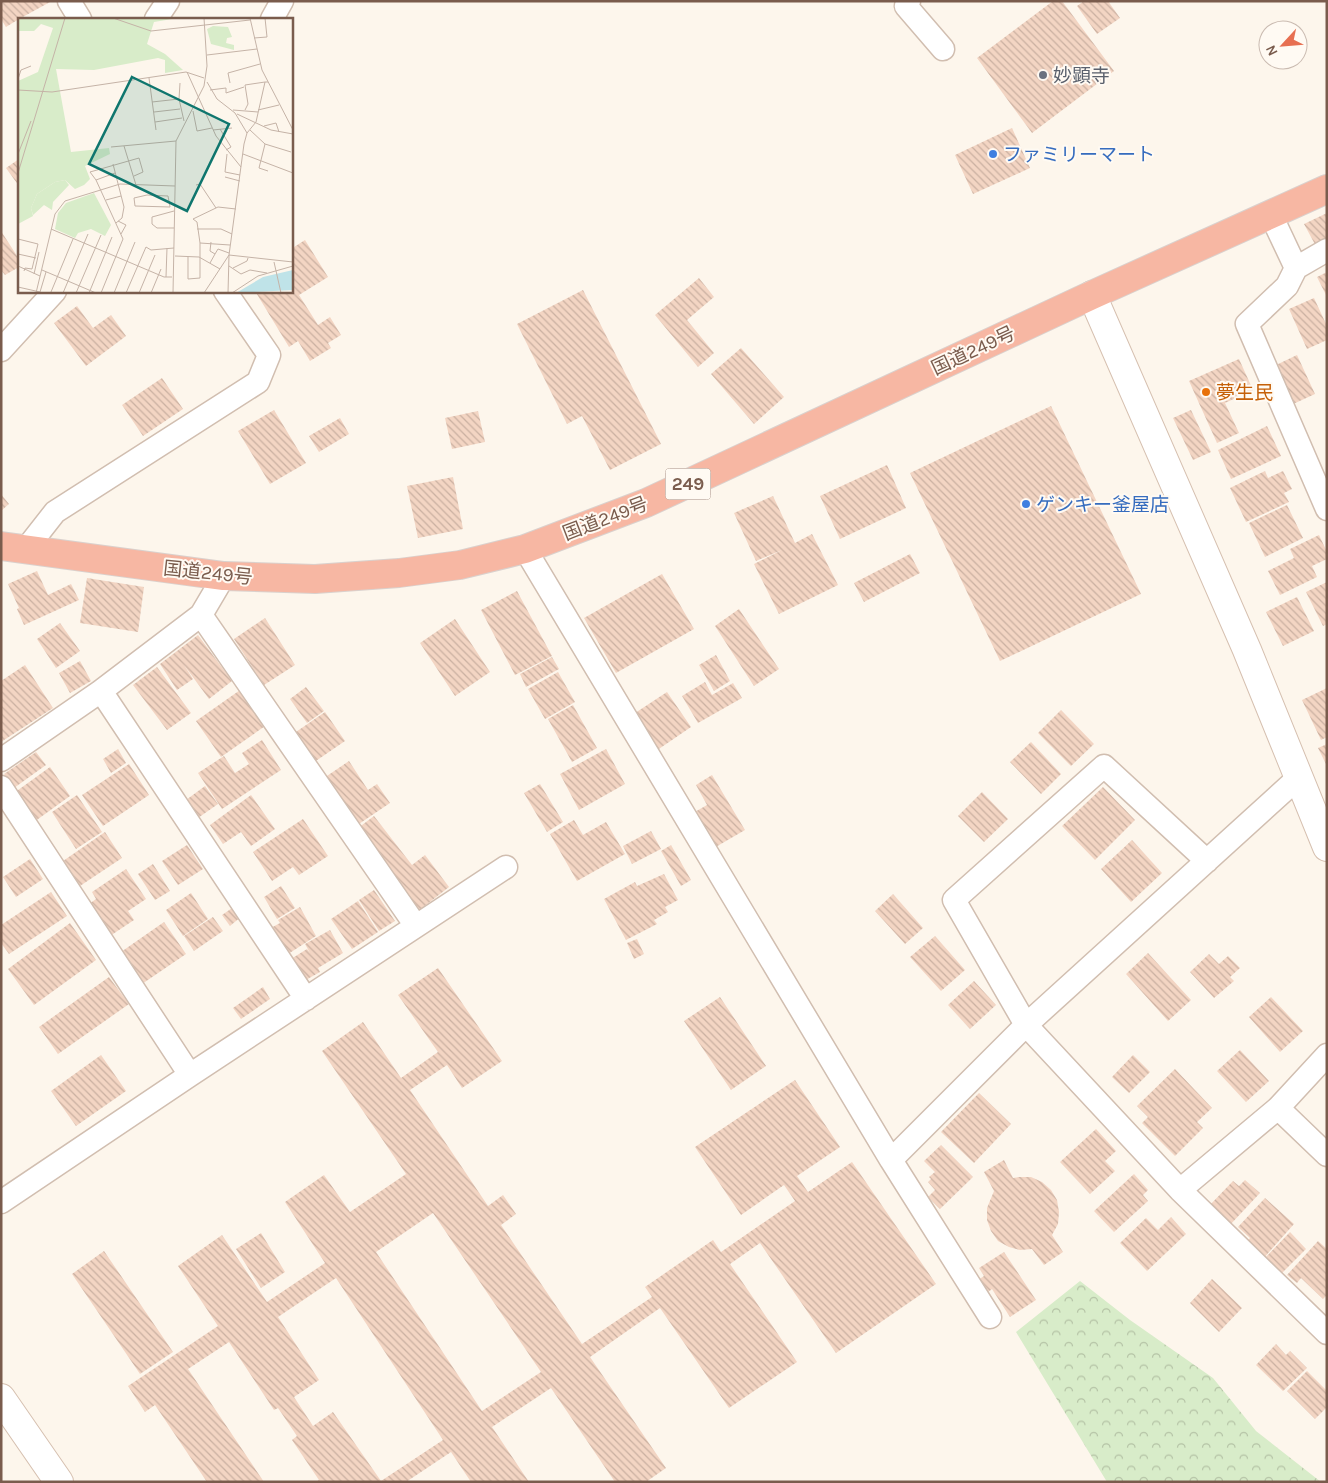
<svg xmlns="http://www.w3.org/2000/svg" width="1328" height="1483" viewBox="0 0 1328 1483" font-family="Karla,'Noto Sans JP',sans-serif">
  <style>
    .forest { fill: url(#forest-crowns) }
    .building { fill: url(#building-back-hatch); fill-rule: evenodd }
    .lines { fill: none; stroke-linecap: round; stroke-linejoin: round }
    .street-casing { stroke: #d1beb0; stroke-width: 25 }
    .secondary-casing { stroke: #d6c0b0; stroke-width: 30 }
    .highway-casing { stroke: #dad1cd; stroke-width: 30 }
    .street { stroke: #fff; stroke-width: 22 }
    .secondary { stroke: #fff; stroke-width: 28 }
    .highway { stroke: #f7b7a3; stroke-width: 28 }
    .worship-dot { fill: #6b7280; stroke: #fffaf3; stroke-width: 2 }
    .shop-dot { fill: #3f7fe0; stroke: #fffaf3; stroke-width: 2 }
    .food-dot { fill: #e8710a; stroke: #fffaf3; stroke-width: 2 }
    .labels { text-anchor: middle; stroke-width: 4; stroke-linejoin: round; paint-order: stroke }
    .shield { fill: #fffaf3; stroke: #a28b7f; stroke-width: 1 }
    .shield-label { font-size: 18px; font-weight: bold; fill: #7a5c4d }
    .worship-label { font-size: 19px; fill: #5b616d; stroke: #fffaf3; text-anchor: start }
    .shop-label { font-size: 19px; fill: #366cbe; stroke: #fffaf3; text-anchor: start }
    .street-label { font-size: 19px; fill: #7a5c4d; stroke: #fffaf3 }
    .food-label { font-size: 19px; fill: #c56008; stroke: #fffaf3; text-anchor: start }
    .inset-road { fill: none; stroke: #c5b3a7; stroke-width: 1 }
    .view { fill: #0f766e; fill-opacity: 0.15; stroke: #0f766e; stroke-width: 2.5 }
    .inset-edge { fill: none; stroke: #7a5c4d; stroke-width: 2.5 }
  </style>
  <defs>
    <pattern id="forest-crowns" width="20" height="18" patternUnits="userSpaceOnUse" patternTransform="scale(1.25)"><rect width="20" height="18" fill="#d8ecc9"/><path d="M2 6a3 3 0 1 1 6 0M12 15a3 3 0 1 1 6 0" fill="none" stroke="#b4c2a5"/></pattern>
    <pattern id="building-back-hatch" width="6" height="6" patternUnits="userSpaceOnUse" patternTransform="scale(1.25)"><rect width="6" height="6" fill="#f3d5c3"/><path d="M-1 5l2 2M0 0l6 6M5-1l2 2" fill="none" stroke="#cab0a1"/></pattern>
  </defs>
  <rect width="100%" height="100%" fill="#fdf6ec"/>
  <!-- forest -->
  <path class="forest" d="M1080,1281L1130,1320L1213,1378L1256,1431L1321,1482H1107L1016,1332Z"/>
  <!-- building -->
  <path class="building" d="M1,1H52L19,19L6,27L1,19Z
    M1053,1H1062L1114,71L1032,133L977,58Z
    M1084,1H1108L1120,18L1097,34L1077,6Z
    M1012,128L1030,168L973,194L955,155Z
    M19,159V186L6,168Z
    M1327,213V243L1317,248L1304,224Z
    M1,231L19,259V267L5,275L1,270Z
    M305,240L328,277L299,295L318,325L330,317L341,335L328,343L331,348L310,361L298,341L289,347L255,291H291V249Z
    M1327,272V297L1317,277Z
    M699,278L714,297L687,320L714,353L698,367L655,315Z
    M583,290L661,444L610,470L582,416L567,424L517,324Z
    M1314,298L1327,326V340L1307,349L1289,309Z
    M77,306L93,328L111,315L126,336L86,366L54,323Z
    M741,348L784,397L754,424L711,374Z
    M1297,355L1315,394L1291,405L1274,366Z
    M1239,359L1253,390L1225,403L1239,433L1217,443L1189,381Z
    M162,378L183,409L143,436L122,405Z
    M1051,406L1141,594L1000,661L910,473Z
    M274,410L306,463L270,484L238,431Z
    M1191,410L1211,452L1193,460L1173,418Z
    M478,411L485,442L452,449L445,418Z
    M340,418L349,434L319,452L309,436Z
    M1267,426L1281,456L1231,479L1218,450Z
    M887,465L906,508L840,539L820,496Z
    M1265,471L1268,478L1283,471L1292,489L1284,493L1289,502L1246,522L1230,488Z
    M453,477L463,529L418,538L407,486Z
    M1,494L9,504L1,511Z
    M773,496L795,543L812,534L838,585L779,614L754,564L782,550L756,561L734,513Z
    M1287,505L1303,538L1265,557L1249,523Z
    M1319,535L1327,552V559L1312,566L1317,577L1280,595L1268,571L1294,558L1290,549Z
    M910,554L920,573L864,602L854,583Z
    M37,571L48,595L71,584L79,600L24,625L17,609L19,608L8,584Z
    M662,574L694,629L616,673L584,618Z
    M87,578L144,587L138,632L80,623Z
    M1327,582V624L1323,626L1306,592Z
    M517,591L552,656L515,675L481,610Z
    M1297,597L1314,631L1283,646L1266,612Z
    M739,609L779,669L754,686L715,626Z
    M265,618L295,665L264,685L234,639Z
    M455,619L490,672L455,696L420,643Z
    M60,623L80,651L56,668L37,639Z
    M198,635L232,681L209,699L184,665L193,679L177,690L160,664Z
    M716,655L730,681L714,691L699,665Z
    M552,657L559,669L526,687L520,674Z
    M80,661L91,681L70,693L59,673Z
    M25,665L53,708L1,742V681Z
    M157,667L191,713L167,730L133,685Z
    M558,672L575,702L545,719L528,689Z
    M705,682L712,695L733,683L742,698L698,723L682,696Z
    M306,687L324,711L307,723L290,699Z
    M243,688L268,724L221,757L196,721Z
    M1327,688V737L1321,740L1302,700Z
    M667,692L691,727L653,753L629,717Z
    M573,705L597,748L572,762L548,719Z
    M1061,710L1094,744L1071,766L1038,733Z
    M325,712L345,741L310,765L290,736Z
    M262,740L281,770L222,809L198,773L224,756L235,773L249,764L242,753Z
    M1031,742L1061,774L1041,794L1010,762Z
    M1327,744V766L1318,748Z
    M118,749L126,763L111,773L103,759Z
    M606,749L625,784L579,810L560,774Z
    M36,752L46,765L14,788L4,774Z
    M349,761L368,790L377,784L390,803L353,828L321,780Z
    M129,764L149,795L103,826L82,795Z
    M50,767L70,796L34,822L14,793Z
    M712,775L745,830L714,848L693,813L707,805L696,785Z
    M540,784L563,822L547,832L524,793Z
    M205,786L218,804L198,818L186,800Z
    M1103,787L1135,820L1095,860L1062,826Z
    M982,792L1008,819L984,842L958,816Z
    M77,795L102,832L76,849L52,812Z
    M251,795L275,829L251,846L241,832L223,844L210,825Z
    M374,816L412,865L425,855L449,887L417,912L354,831Z
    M303,819L328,856L299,875L293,867L272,881L253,852Z
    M574,820L583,835L606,822L625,854L577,881L550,834Z
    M651,831L661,849L632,864L623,846Z
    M105,832L122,858L80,886L63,861Z
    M1132,840L1162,873L1131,902L1101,869Z
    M187,845L203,869L178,885L162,861Z
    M671,845L691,880L681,886L661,851Z
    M30,859L43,879L16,897L3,877Z
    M153,864L170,891L155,900L138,874Z
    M126,869L146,899L128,911L134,920L110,936L89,904L96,899L92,892Z
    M664,874L678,900L665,907L668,912L654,920L657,924L626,940L604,899L635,882L637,886Z
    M281,886L295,908L277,919L264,897Z
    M374,890L395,921L379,931L359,900Z
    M51,892L67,916L9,954L1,943V925Z
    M191,893L208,919L183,936L166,910Z
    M893,894L923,928L905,944L875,911Z
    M358,901L378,932L352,949L331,919Z
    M235,906L242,916L230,926L222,915Z
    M300,907L316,936L285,956L269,929L280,923L278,920Z
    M213,917L223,931L194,951L184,936Z
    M164,922L186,954L142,984L121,952Z
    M70,923L96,960L34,1005L8,969Z
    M330,930L343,953L318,968L320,972L304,981L291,959L307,949L310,953L305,944Z
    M935,936L965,970L941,991L910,957Z
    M637,939L644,954L634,959L627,943Z
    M1148,953L1191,1000L1168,1021L1126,974Z
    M1209,954L1219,964L1228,956L1240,968L1230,977L1234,981L1214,998L1190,972Z
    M438,968L502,1061L462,1088L447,1065L410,1090L488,1206L503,1195L516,1214L501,1225L582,1344L652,1297L645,1287L713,1240L721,1252L795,1201L784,1185L741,1215L695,1147L795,1080L840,1147L797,1176L808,1192L852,1162L936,1284L836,1353L760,1243L730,1264L797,1362L729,1408L660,1308L590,1357L666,1468L646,1482H615L551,1388L492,1427L529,1482H471L451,1452L406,1482H316L319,1480L292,1440L297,1436L278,1408L274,1410L229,1342L188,1369L264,1482H207L155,1405L145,1412L128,1386L218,1326L178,1266L222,1235L267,1302L325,1263L285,1202L324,1175L350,1212L406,1174L322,1051L363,1022L401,1078L438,1052L398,995ZM433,1213L541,1372L482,1411L376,1252ZM336,1278L443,1440L381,1481L333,1412L313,1426L294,1397L319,1380L278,1317Z
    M109,977L129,1004L58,1054L39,1027Z
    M974,981L996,1005L970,1029L948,1005Z
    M263,987L270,999L241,1019L233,1008Z
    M720,997L766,1066L731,1090L684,1021Z
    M1271,997L1303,1031L1280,1052L1249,1017Z
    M1240,1050L1269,1081L1246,1102L1217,1071Z
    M101,1055L126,1091L76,1126L51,1091Z
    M1133,1055L1150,1072L1129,1093L1112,1077Z
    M1175,1069L1212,1108L1197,1122L1203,1128L1175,1156L1142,1123L1148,1117L1137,1106Z
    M979,1093L1011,1124L974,1163L941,1132Z
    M1096,1129L1116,1151L1105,1161L1115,1171L1090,1194L1060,1162Z
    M941,1145L973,1177L940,1209L928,1197L935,1190L928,1182L931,1179L929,1177L935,1172L924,1161Z
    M1004,1160L1013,1178L1019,1177H1031L1042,1182L1051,1190L1057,1200L1059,1212L1058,1224L1052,1235L1063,1252L1044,1265L1032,1249L1020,1250L1009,1247L998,1241L991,1231L987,1220V1208L994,1191L984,1172Z
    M1134,1174L1148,1190L1143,1195L1148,1201L1114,1232L1094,1211Z
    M1245,1180L1260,1193L1229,1226L1208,1207L1233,1181L1239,1186Z
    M1265,1198L1294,1224L1263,1259L1246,1243L1250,1238L1238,1227Z
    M1171,1217L1186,1234L1147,1271L1120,1243L1146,1218L1158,1230Z
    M1290,1232L1306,1249L1278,1277L1262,1261Z
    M261,1233L285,1272L261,1288L236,1249Z
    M1318,1241L1327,1249V1295L1323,1299L1301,1278L1297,1283L1287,1275Z
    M104,1251L173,1352L140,1374L72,1274Z
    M1004,1252L1036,1300L1010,1317L992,1289L987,1293L978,1280L984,1276L979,1268Z
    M1212,1279L1242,1308L1219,1332L1190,1303Z
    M1276,1344L1286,1355L1290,1351L1307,1368L1283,1391L1256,1365Z
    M1307,1371L1327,1391V1407L1315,1419L1287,1391Z"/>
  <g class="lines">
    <!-- street casing -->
    <g class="street-casing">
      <path id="street" d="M69,1L80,19
        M909,1L906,6L943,49
        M156,19L168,1
        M272,19L282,1
        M1271,215L1296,268
        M1327,250L1296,268L1287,286L1247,324L1327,509
        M1,350L55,291
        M26,549L55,512L258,382L269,355L225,291
        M525,549L891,1160L990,1317
        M201,615L416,926
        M101,691L306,999
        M1,760L101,691L201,615L224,576
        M1,787L190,1075
        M1207,861L1104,766L954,900L1026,1025L1180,1190L1327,1333
        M1278,1108L1327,1155
        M891,1160L1026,1025L1298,778
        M1180,1190L1278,1108L1327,1055
        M1,1202L190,1075L506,867"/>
    </g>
    <!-- secondary casing -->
    <g class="secondary-casing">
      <path id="secondary" d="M1092,295L1247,650L1327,847
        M1,1398L59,1482"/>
    </g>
    <!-- highway casing -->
    <g class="highway-casing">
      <path id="highway" d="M1,546L224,576L315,579L399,573L460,565L525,549L646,503L1092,295L1327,189"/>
    </g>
    <!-- street -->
    <use href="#street" class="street"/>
    <!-- secondary -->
    <use href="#secondary" class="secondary"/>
    <!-- highway -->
    <use href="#highway" class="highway"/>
  </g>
  <!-- markers -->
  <circle class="worship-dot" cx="1043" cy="75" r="5"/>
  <g class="shop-dot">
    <circle cx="993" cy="154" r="5"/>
    <circle cx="1026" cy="504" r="5"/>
  </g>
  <circle class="food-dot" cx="1206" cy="392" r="5"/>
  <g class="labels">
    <!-- shield labels -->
    <rect class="shield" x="665.5" y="468.5" width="45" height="31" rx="4"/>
    <g class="shield-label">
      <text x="688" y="490">249</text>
    </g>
    <!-- worship labels -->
    <g class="worship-label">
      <text x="1053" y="82">妙顕寺</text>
    </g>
    <!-- shop labels -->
    <g class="shop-label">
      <text x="1003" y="161">ファミリーマート</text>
      <text x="1036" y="511">ゲンキー釜屋店</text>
    </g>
    <!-- street labels -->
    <g class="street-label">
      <text transform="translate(973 350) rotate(-25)" y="7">国道249号</text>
      <text transform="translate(605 518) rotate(-21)" y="7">国道249号</text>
      <text transform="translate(208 572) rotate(6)" y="7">国道249号</text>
    </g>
    <!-- food labels -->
    <g class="food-label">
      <text x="1216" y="399">夢生民</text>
    </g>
  </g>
  <!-- overview -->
  <g transform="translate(18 18)">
    <rect width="275" height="275" fill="#fdf6ec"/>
    <path d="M76,175L93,207L87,218L73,211L60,215L57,220L37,211L40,195L48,185Z" fill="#d8ecc9"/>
    <path d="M0,0H160L136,4L129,26L147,36L165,52L147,55V42L140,40L76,52L38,51L53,134L91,130L92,136L67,148L72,161L66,167L57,171L47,162L37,164L19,176L13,190L15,198L0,206V63L20,54L35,10L23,6L16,13H0ZM195,8L210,9L214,19L209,20L208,25L216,27V32L193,26L189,11Z" fill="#d8ecc9"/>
    <path d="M47,162L51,167L35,184L34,192L26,187L15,197L13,190L19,176L37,164Z" fill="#d8ecc9"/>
    <path d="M275,252V272L218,275L245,259Z" fill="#bfe3e8"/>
    <path class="inset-road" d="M95,0L133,13L232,2M232,0L244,52L275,112M236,20L249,19L247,0M189,37L239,31M169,54L198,118L223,149M131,60L138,112M0,61L3,52L13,48M189,64L199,81L217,95L229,115M212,65L210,55L242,46M0,72L34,74L168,54L186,60M192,72L208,70V75L226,69M161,81L162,65M134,84L161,81L166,103M215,92L240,94M227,92L230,86L227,67L247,64M240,92L261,87M175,93L179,113L194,110M136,94L162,91M219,96L253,112L275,116M137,104L164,100M246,108L258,105L261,114M202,111L213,129L208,132M195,112L214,110M232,112L247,126L273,134M247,126L241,150L250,153M106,128L118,167M93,129L158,123M0,136L13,103M209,136L207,154L222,157M225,136L275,155M95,146L106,189L104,200L98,205M0,155L47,0M207,159L222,163M78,162L97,155M178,167L182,166L198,190M129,177L150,178L152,189L117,188L116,180ZM88,182L103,178M100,203L108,207L103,216M156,210H139L134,206V199L156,193M33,211L146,259H154M179,211H203L214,216M0,221L20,226L14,251L7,250L6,253M182,225L212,227M0,236L18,240M197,236L200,231L211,235M157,238L181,239L202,251M170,238V261L182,260V225L179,204L175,201L200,189L218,191M256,244L263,275M192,245L197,236L192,233L193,224M0,248L22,258M211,248L223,256L232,252L249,255M215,250L229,243L230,240M24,252L78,275M16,256L21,234M148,259L149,230M0,269L22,274M22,274L28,254M33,274L55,221M18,275L37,196L47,183L102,166L157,168M45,275L70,216M58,275L83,217M71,275L94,219M83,275L105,221L78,162L72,154L121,140L125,154L116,158M96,275L117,224M108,275L128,229L133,232L156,230M121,275L137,237M133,275L143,251M155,275L158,123L186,68L189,48L186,0M186,275L211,237L226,126L229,115L238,104L247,64H250M210,275L211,237L275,244M214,275L240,258L275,248"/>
    <path class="view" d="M114,59L211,106L169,193L71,146Z"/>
    <rect width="275" height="275" class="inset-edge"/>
  </g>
  <!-- border -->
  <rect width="1328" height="1483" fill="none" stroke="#7a5c4d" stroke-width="5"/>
  <!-- north arrow -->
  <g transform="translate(1283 45) rotate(244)"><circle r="24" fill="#fffaf3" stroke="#cabbb1"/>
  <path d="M0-4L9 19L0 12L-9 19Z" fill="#e76f51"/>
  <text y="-8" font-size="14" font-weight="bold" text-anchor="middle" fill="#7a5c4d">N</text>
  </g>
</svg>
